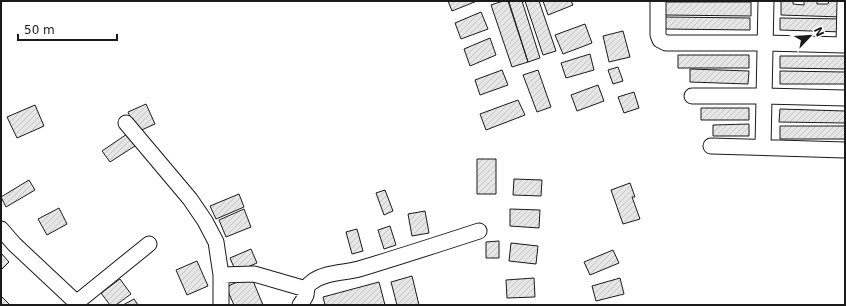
<svg xmlns="http://www.w3.org/2000/svg" width="846" height="306" viewBox="0 0 846 306" font-family="'DejaVu Sans',sans-serif">
  <style>
    .building { fill: url(#building-hatch); stroke: #1a1a1a }
    .lines { fill: none; stroke-linecap: round; stroke-linejoin: round }
    .minor-casing { stroke: #1a1a1a; stroke-width: 17 }
    .minor { stroke: #fff; stroke-width: 15 }
  </style>
  <defs>
    <pattern id="building-hatch" width="6" height="6" patternUnits="userSpaceOnUse"><rect width="6" height="6" fill="#e6e6e6"/><path d="M-1 1l2-2M0 6l6-6M5 7l2-2" fill="none" stroke="#c5c5c5"/></pattern>
  </defs>
  <rect width="100%" height="100%" fill="#fff"/>
  <!-- building -->
  <path class="building" d="M448,1H477L452,11Z
    M503,1H508L528,62L512,67L491,5Z
    M513,1H522L540,58L528,62L509,2Z
    M525,1H539L556,51L543,55Z
    M543,1H571L573,5L548,15Z
    M781,1H793V4L804,5V1H817V4H828L829,1H842V17L781,15Z
    M664,2H751V16L664,15Z
    M481,12L488,29L461,39L455,23Z
    M665,17L750,18V30L665,29Z
    M780,18L843,19V32L780,30Z
    M585,24L592,43L563,54L555,35Z
    M623,31L630,57L609,62L603,36Z
    M490,38L496,55L470,66L464,49Z
    M590,54L594,70L566,78L561,63Z
    M678,55H749V68H678Z
    M780,56H845V69L780,68Z
    M618,67L623,81L613,84L608,70Z
    M690,69L749,71L748,84L690,82Z
    M502,70L508,85L480,95L475,80Z
    M538,70L551,107L537,112L523,75Z
    M780,71L845,72V84H780Z
    M598,85L604,101L577,111L571,95Z
    M634,92L639,108L624,113L618,97Z
    M518,100L525,115L486,130L480,114Z
    M146,104L155,124L137,132L128,112Z
    M35,105L44,126L17,138L7,117Z
    M701,108H749V120H701Z
    M780,109L845,111V123L779,122Z
    M749,124V136H713V125Z
    M780,126H845V139H780Z
    M130,132L138,144L110,162L102,151Z
    M477,159H496V194H477Z
    M514,179L542,180L541,196L513,195Z
    M29,180L35,190L6,207L1,197Z
    M630,183L635,197H632L640,219L623,224L611,190Z
    M385,190L393,211L384,215L376,193Z
    M239,194L244,207L216,219L210,206Z
    M59,208L67,224L47,235L38,219Z
    M244,209L251,227L226,237L219,220Z
    M510,209L540,210L539,228L510,226Z
    M425,211L429,233L412,236L408,214Z
    M390,226L396,245L384,249L378,230Z
    M357,229L363,251L352,254L346,232Z
    M499,241V258H486V242Z
    M511,243L538,246L536,264L509,261Z
    M251,249L257,263L236,272L230,258Z
    M613,250L619,263L590,275L584,262Z
    M1,253L9,262L1,270Z
    M197,261L208,286L187,295L176,270Z
    M251,276L263,305H234L226,287Z
    M412,276L419,305H397L391,282Z
    M534,278L535,297L507,298L506,280Z
    M620,278L624,294L596,301L592,286Z
    M120,279L131,294L116,305H110L101,293Z
    M379,282L385,305H325L323,297Z
    M1,296L10,305H1Z
    M134,299L138,305H123Z"/>
  <g class="lines">
    <!-- minor casing -->
    <g class="minor-casing">
      <path id="minor" d="M658,1V35L660,40L666,43H765L845,45
        M844,45L845,1
        M692,96H764L845,98
        M126,123L190,199L205,221L216,242L221,275V305
        M711,146L845,150
        M763,147L766,1
        M1,229L14,244L79,305
        M221,275L254,274L306,289
        M76,303L149,244
        M300,305C302,302 305,298 306,295C307,289 306,286 312,282C325,272 344,273 359,269C399,257 439,244 479,231"/>
    </g>
    <!-- minor -->
    <use href="#minor" class="minor"/>
  </g>
  <!-- border -->
  <rect width="846" height="306" fill="none" stroke="#1a1a1a" stroke-width="4"/>
  <!-- north arrow -->
  <g transform="translate(810 36) rotate(65)" stroke="#ffffff" stroke-width="3" paint-order="stroke">
  <path d="M0-3L7 15L0 10L-7 15Z" fill="#1a1a1a"/>
  <text y="-6" font-size="11" font-weight="bold" text-anchor="middle" fill="#1a1a1a">N</text>
  </g>
  <!-- scale -->
  <path d="M18 34v6h99v-6" fill="none" stroke="#1a1a1a" stroke-width="2"/>
  <text x="24" y="34" font-size="12" fill="#1a1a1a" stroke="#ffffff" stroke-width="3" paint-order="stroke">50 m</text>
</svg>
